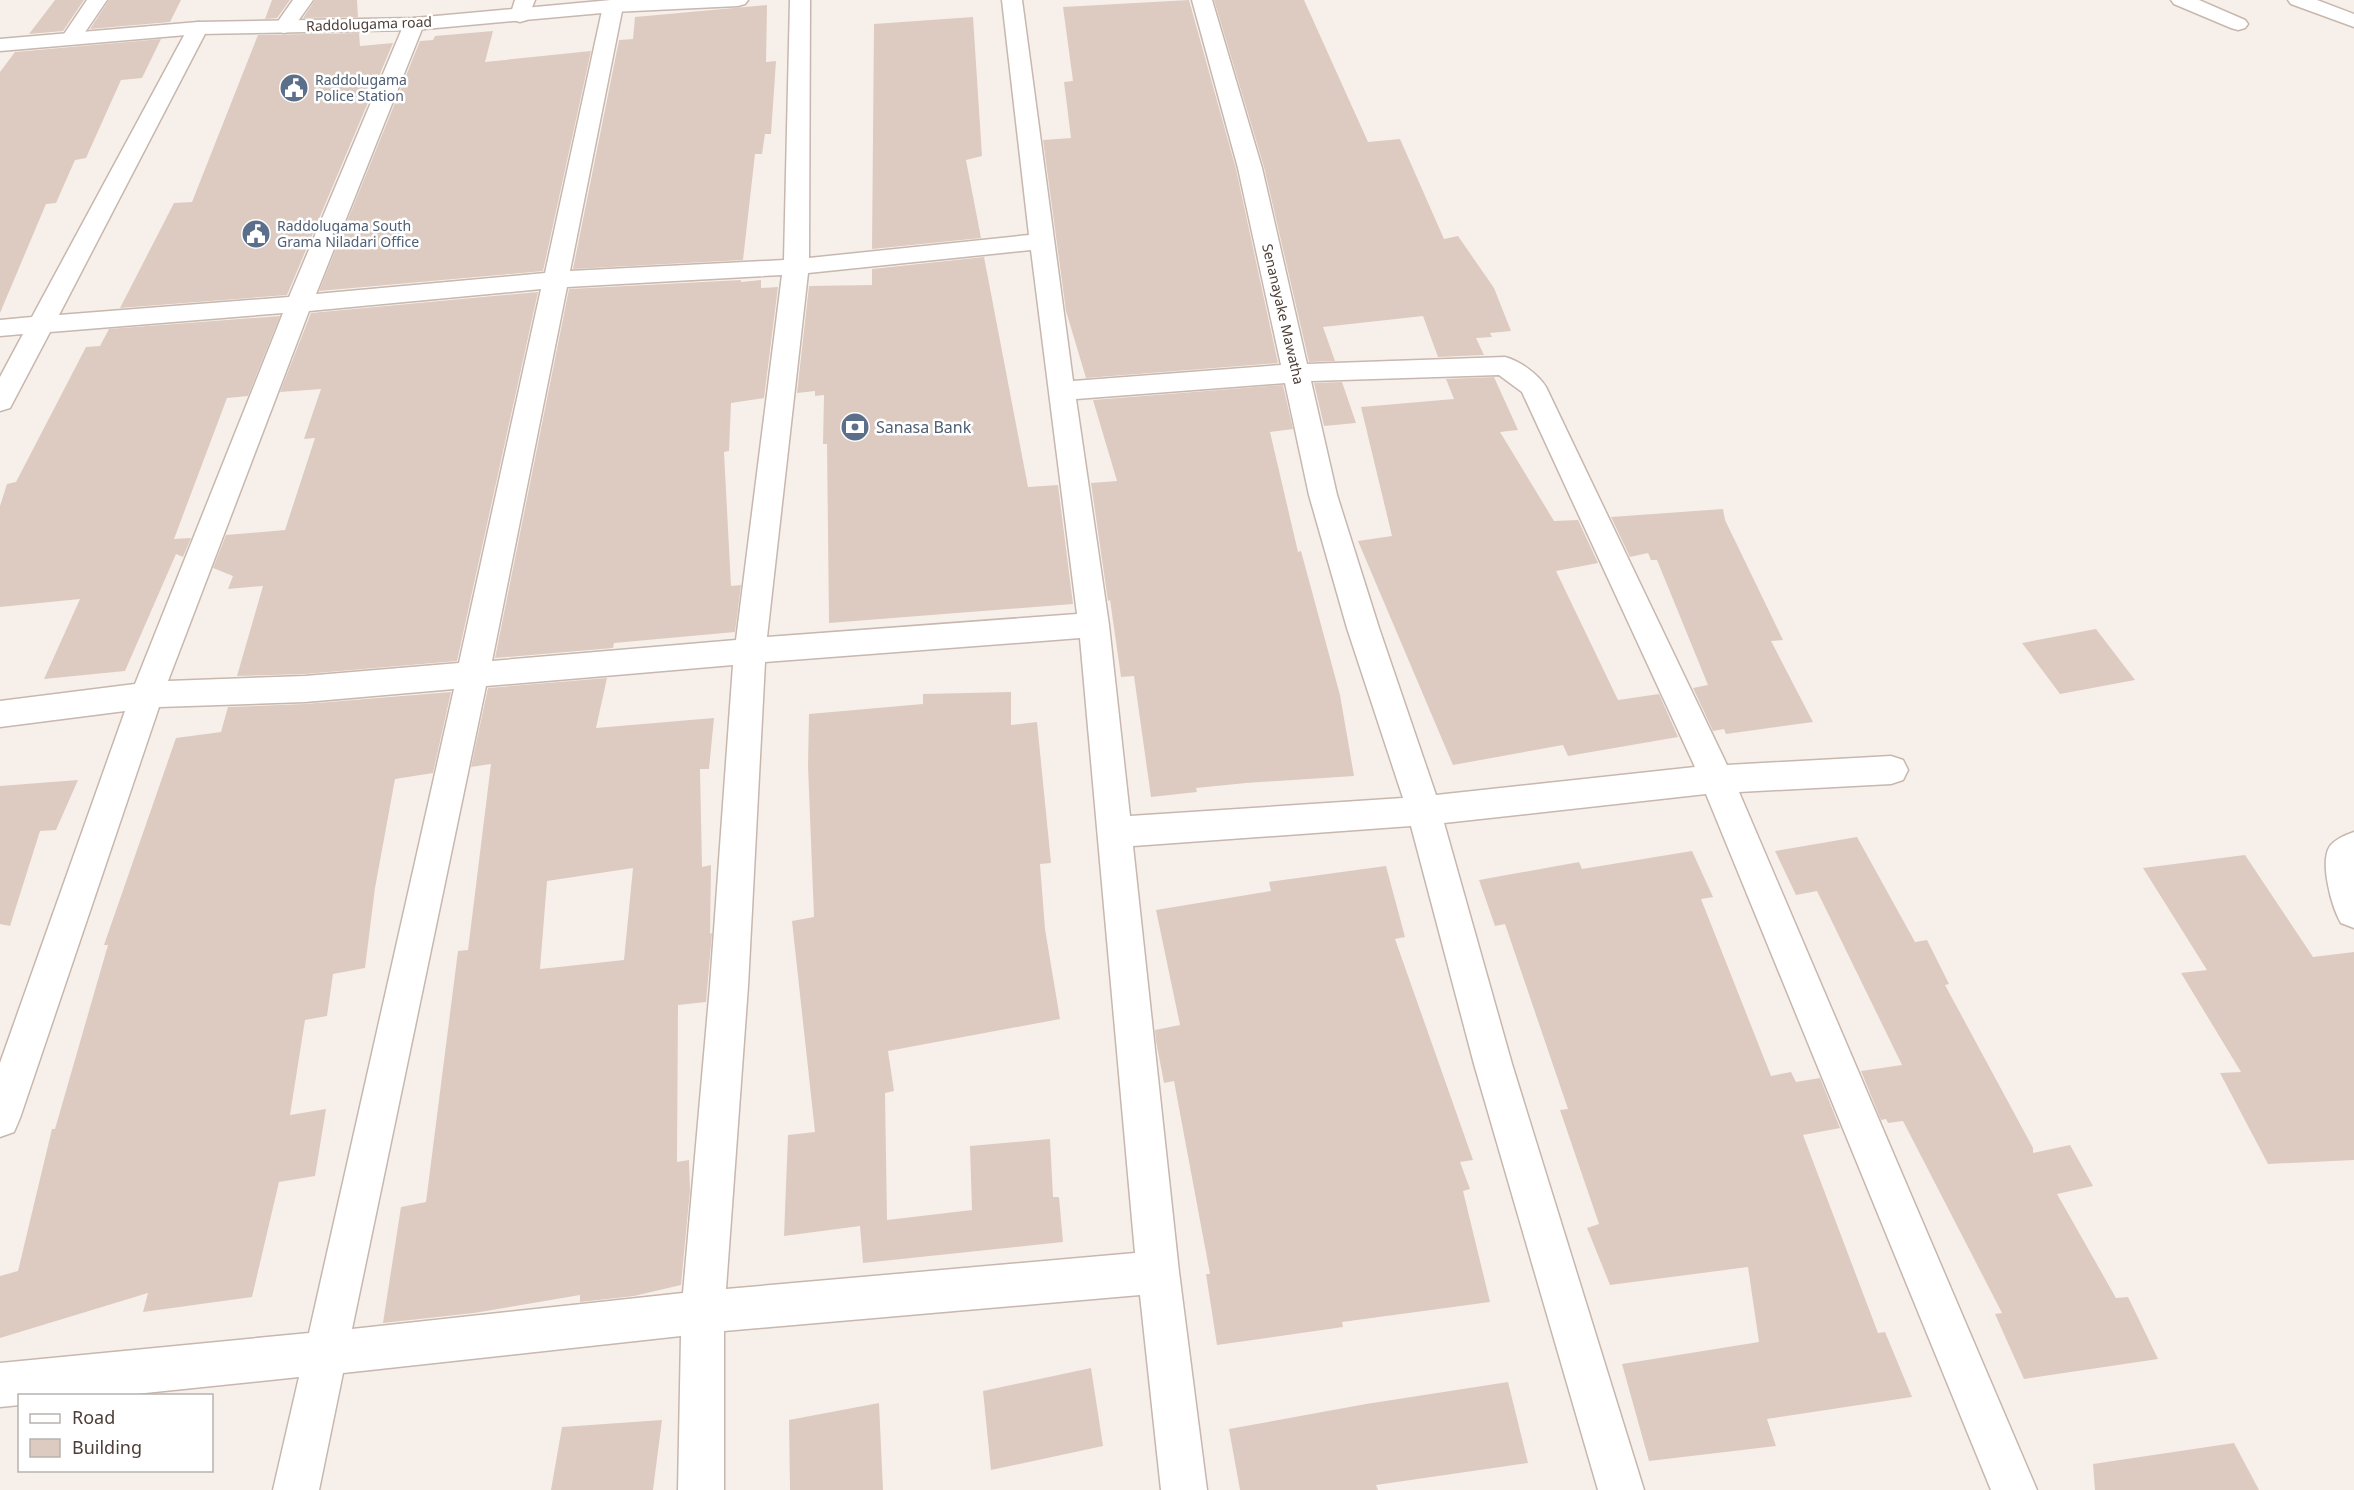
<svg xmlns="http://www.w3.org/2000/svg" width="2354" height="1490" viewBox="0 0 2354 1490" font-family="'Noto Sans',sans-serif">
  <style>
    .building { fill: #ddcbc1; fill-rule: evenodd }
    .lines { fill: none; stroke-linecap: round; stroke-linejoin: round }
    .service-casing { stroke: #c7b7ae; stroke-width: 3 }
    .minor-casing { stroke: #c7b7ae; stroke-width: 3 }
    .tertiary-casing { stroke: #c7b7ae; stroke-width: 3 }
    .service { fill: #fff; fill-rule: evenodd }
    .minor { fill: #fff; fill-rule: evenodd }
    .tertiary { fill: #fff; fill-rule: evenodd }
    .labels { text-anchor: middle; stroke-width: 5; stroke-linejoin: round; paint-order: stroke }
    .far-street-label { font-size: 14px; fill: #4c3e37; stroke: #fff }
    .far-service-label { font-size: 14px; fill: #4e5e75; stroke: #fff; text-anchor: start }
    .service-label { font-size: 16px; fill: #4e5e75; stroke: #fff; text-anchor: start }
  </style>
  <rect width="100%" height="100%" fill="#f7f0ea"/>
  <!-- building -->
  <path class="building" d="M55,0H84L63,31L29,34Z
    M109,0H181L170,22L90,29Z
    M272,0H290L277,18L265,19Z
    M315,0H357L358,17L303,18Z
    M1189,0L1236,169L1278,363L1086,378L1066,311L1043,140L1071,138L1064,82L1073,81L1063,7Z
    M1214,0H1304L1368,142L1400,139L1444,239L1458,236L1494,288L1511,331L1490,333L1492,337L1476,338L1484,355L1438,357L1423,316L1323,327L1335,361L1309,362L1264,167Z
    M767,5L766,62L776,61L771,134H765L762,154H755L743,260L573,269L619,40L633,39L635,17Z
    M973,17L982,156L966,160L981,238L872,249L874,24Z
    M493,31L485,62L591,51L543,271L319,291L420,41L433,40L435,36Z
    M359,33L360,46L393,43L287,295L120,308L174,203L192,202L258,35Z
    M161,39L142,78L121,80L86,158L75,160L56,203L46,204L0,313V72L15,52Z
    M984,257L1028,487L1058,485L1073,604L829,623L827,444H823L824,395L815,396V391L797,393L809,286L872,285V269Z
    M741,280V282L761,280V288L778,287L764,398L731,403L729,451L724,452L731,586L741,585L735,632L614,643L613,648L495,658L569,289Z
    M538,292L457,661L305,674L237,676L263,586L228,589L233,576L213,568L226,535L285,530L315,438L304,439L321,389L280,392L311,313Z
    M280,316L248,396L227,398L174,539L191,538L183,557L176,554L125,671L44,679L80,599L0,607V506L7,484L16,482L86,347L100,346L109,329Z
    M1494,377L1518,430L1500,432L1554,521L1578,520L1598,563L1556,571L1618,700L1659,694L1678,737L1568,756L1563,745L1453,765L1358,541L1392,536L1361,407L1454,399L1446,379Z
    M1342,382L1356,423L1324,426L1314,383Z
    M1283,385L1293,429L1270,432L1298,552L1301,551L1340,695L1354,776L1246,783L1196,788L1197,792L1151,797L1134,676L1121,677L1110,600L1108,601L1091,483L1117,481L1093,400Z
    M1723,509L1725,520L1783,640L1771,641L1813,722L1726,734L1724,729L1713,731L1693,688L1708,685L1657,560H1651L1648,553L1630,557L1611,517Z
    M2096,629L2135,680L2060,694L2022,643Z
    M607,678L596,728L714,718L709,769H700L702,867L711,865L710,934L712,933L706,1002L678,1005L677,1162L689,1160L690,1190L681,1285L634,1296L580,1302V1295L474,1313L383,1323L401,1207L426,1202L458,951L468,950L491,764L471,767L488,688ZM633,868L624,960L540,969L547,881Z
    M451,692L433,773L395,779L375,888L365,968L333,974L327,1016L305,1020L290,1115L326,1109L315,1176L279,1182L252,1297L143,1312L148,1293L0,1338V1276L18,1271L52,1129H55L108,945H104L176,738L221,732L228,707L305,704Z
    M1011,692V725L1037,722L1051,863L1040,864L1045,929L1060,1019L888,1051L894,1091L885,1093L887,1220L972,1210L970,1146L1050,1139L1053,1197H1059L1063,1242L863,1263L860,1226L784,1236L788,1135L815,1132L792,921L814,917L808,766L809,714L923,704V694Z
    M78,780L56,830L40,831L10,926L0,924V786Z
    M1857,837L1915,942L1927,940L1949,984L1945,985L2033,1148V1153L2070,1145L2093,1186L2057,1194L2116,1298L2128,1297L2158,1359L2024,1379L1995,1314L2002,1313L1903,1121L1888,1123L1886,1119L1881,1120L1861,1071L1902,1065L1817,891L1796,895L1775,851Z
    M1692,851L1713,897L1701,899L1771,1076L1791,1072L1796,1082L1820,1078L1840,1128L1803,1135L1878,1333L1885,1332L1912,1397L1767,1419L1776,1446L1649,1461L1622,1364L1759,1342L1748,1267L1610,1285L1587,1228L1599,1224L1560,1110L1568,1109L1505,924L1495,926L1479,880L1579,862L1582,869Z
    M2245,855L2313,957L2354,952V1160L2268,1164L2220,1073L2241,1072L2181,973L2207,970L2143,868Z
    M1386,866L1405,937L1395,939L1473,1160L1460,1162L1470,1189L1463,1191L1490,1302L1342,1322L1343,1327L1217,1345L1206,1274H1210L1174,1081L1164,1083L1156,1041L1155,1030L1180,1025L1156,910L1271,891L1269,882Z
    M1091,1368L1103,1446L991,1470L983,1391Z
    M1508,1382L1528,1463L1376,1485L1378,1490H1240L1229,1429L1366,1404Z
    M879,1403L883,1490H790L789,1420Z
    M662,1420L653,1490H551L562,1427Z
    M2234,1443L2259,1490H2095L2093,1464Z"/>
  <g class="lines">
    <!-- service casing -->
    <g class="service-casing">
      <path id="service" d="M2171,0H2199L2245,20L2248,24L2245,28L2238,30L2231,28L2174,4Z"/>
    </g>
    <!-- minor casing -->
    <g class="minor-casing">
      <path id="minor" d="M87,0H107L79,41L72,43L65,41L62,37Z
        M293,0H313L291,31L284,33L277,31L274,27Z
        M515,0H535L527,20L520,22L513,20L510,16Z
        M612,0L620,2L623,6L570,271L784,260L790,0H810L809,258L1029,235L1002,0H1022L1073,381L1281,365L1238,168L1192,0H1212L1262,168L1307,364L1505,357C1520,361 1538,374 1546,387L1727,765L1891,756L1903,760L1908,770L1903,780L1891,784L1739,792L2037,1490H1991L1706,794L1444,823L1512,1064L1644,1490H1598L1474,1064L1411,826L1133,846L1179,1272L1207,1490H1161L1140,1295L724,1331V1490H678L681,1336L343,1373L319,1490H273L299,1377L116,1396H20V1405L0,1407V1363L309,1333L454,689L305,702L159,707L20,1118L14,1132L0,1137V1063L125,711L0,727V701L135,684L283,313L50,332L10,408L0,411V377L23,334L0,336V320L32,317L188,28L191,24L198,22L205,24L208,28L59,315L289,297L404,24L407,20L414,18L421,20L424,24L316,294L545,273L603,6L606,2ZM1031,250L1077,614L767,637L808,273ZM782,275L736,640L492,661L567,287ZM541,289L459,663L305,676L168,681L309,311ZM1499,375L1522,392L1695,767L1436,795L1379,628L1337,495L1311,381ZM1285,383L1309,495L1347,628L1403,798L1130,816L1109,625L1076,399ZM1080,638L1135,1253L726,1289L748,986L765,662ZM733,665L710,986L683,1293L352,1329L486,686Z
        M2288,0H2317L2354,14V27L2291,4Z
        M2354,832V928L2341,923C2332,908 2319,862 2330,846C2336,839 2345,835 2354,832Z"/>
    </g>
    <!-- tertiary casing -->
    <g class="tertiary-casing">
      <path id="tertiary" d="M611,0H748L745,4L738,6L613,12L414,30L198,34L0,51V39L198,22L414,18Z"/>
    </g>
    <!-- service -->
    <use href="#service" class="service"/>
    <!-- minor -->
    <use href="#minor" class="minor"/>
    <!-- tertiary -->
    <use href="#tertiary" class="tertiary"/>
  </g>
  <!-- icons -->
  <defs>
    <g id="civic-disc" transform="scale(1.5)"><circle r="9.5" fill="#5c6f8a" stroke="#fff"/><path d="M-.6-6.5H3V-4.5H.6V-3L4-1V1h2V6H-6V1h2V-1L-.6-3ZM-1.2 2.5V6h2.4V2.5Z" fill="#fff"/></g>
    <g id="bank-disc" transform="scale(1.5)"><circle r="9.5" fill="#5c6f8a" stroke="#fff"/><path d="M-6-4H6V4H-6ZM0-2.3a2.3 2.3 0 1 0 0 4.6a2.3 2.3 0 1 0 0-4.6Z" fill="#fff"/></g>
  </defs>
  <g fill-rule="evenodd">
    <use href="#civic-disc" x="294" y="88"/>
    <use href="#civic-disc" x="256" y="234"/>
    <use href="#bank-disc" x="855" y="427"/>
  </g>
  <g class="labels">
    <!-- far-street labels -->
    <g class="far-street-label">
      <text transform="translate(369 24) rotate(-2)" y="5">Raddolugama road</text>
      <text transform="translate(1283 314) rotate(77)" y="5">Senanayake Mawatha</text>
    </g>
    <!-- far-service labels -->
    <g class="far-service-label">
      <text x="315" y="85">Raddolugama<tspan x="315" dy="16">Police Station</tspan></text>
      <text x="277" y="231">Raddolugama South<tspan x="277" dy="16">Grama Niladari Office</tspan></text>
    </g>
    <!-- service labels -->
    <g class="service-label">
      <text x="876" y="433">Sanasa Bank</text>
    </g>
  </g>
  <!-- legend -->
  <rect x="18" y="1394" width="195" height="78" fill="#ffffff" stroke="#b7b2af" stroke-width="1.5"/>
  <rect x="30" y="1414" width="30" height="9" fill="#ffffff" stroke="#b7b2af" stroke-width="1.5"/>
  <text x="72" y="1424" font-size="18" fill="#4c3e37">Road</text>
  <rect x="30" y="1439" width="30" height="18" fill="#ddcbc1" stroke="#b7b2af" stroke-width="1.5"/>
  <text x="72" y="1454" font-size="18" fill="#4c3e37">Building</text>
</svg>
